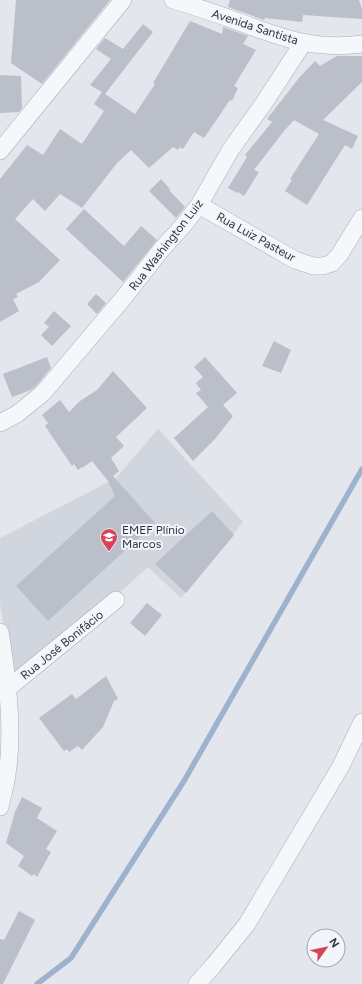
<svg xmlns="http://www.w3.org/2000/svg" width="362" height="984" viewBox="0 0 362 984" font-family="Figtree,sans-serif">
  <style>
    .built { fill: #d1d5de }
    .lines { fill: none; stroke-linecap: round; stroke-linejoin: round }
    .stream { stroke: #9db3cd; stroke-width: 5.5 }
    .building { fill: #babfca }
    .minor-casing { stroke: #a8adb7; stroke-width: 18 }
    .minor { stroke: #f6f7fa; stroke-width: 17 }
    .labels { text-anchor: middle; stroke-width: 4; stroke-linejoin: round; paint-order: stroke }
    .street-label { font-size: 12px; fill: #2a3345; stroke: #f3f5f9 }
    .poi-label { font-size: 12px; fill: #2a3345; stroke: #f3f5f9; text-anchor: start }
  </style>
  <rect width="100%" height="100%" fill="#e3e6ec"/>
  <!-- built -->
  <path class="built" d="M158,429L243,522L181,598L148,567L32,671L15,672L9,661L0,603V538L116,478Z"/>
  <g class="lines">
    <!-- stream -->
    <path class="stream" d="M37,984L71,958L184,781L362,469"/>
  </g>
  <!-- building -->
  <path class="building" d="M16,0H110L42,84L11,63Z
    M230,0H359L362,10V19L303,15L302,22L265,18L264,20L228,7Z
    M190,21L222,34L223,27L248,36L243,44L256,50L234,86L238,88L232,101L230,100L204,138L194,132L183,149L180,147L178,150L173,147L149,168L131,150L117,163L82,208L60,194L45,211L33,199L15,219L60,260L39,282L16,294L18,297L13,299L19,311L0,322V179L27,145L43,155L60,129L82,144L104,111L94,104L102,92L135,114L155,84L153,83Z
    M143,24L153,32L105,94L90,85L111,59L96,49L105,38L123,49Z
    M337,56H362V82L323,120L358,136L352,149L345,145L307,205L285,191L292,180L290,179L319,134L294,120L284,131L254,170L259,172L244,196L238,192L237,193L228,188L247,157L245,155L272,122L267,119L299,78L315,61L320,66Z
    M0,75L21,76L22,108L19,112L0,113Z
    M161,179L170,189L169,190L185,207L176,218L149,191Z
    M84,209L124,246L141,226L157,240L123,282L66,229Z
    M96,294L106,303L97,314L87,304Z
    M54,311L71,326L52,346L41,335L49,327L44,323Z
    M274,341L291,350L281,373L262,366Z
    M47,357L51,368L36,386L31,390L12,397L3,374Z
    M205,357L237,393L223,405L233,416L215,439L193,461L174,438L208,407L196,393L201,390L196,383L203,377L194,367Z
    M113,371L147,408L116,437L124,446L111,458L119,471L113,476L155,523L48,621L16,586L115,496L108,481L92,461L82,468V467L78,470L74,464L72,466L45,426L48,423L42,415L60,400L69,412L80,401L97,390Z
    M212,511L234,535L186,593L155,564Z
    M147,603L162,615L145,636L130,623Z
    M106,676L118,699L114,701L103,727L82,750L78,746L69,752L67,749L64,751L39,718L72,694L76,699Z
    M22,797L42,808L37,818L57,831L46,849L51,852L37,877L34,874L32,876L18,866L24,856L6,843L15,812Z
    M19,911L35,920L3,984H0V939L4,940Z"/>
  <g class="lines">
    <!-- minor casing -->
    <g class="minor-casing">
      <path id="minor" d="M173,0C193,6 212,12 231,19C277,36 312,51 362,44
        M0,151L123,0
        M199,205L295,260L313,266H323L332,263L340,254L362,218
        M0,423L17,414L43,393L125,296L161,250L186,222L199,205L231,149L264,103L303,43
        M0,632C7,674 14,731 7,774C6,785 2,796 0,807
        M7,689L116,600
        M197,984L213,966L247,924L341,766L362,722"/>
    </g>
    <!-- minor -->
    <use href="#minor" class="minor"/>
  </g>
  <!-- icons -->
  <defs>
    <g id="school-pin" transform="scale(0.9)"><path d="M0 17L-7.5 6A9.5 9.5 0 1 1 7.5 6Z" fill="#d44458" stroke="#f3f5f9"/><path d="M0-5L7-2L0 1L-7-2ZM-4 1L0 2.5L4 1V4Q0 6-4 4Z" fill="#fff"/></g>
  </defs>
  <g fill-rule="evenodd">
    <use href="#school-pin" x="109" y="537"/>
  </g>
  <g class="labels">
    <!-- street labels -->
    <g class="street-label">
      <text transform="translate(255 27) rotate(18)" y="4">Avenida Santista</text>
      <text transform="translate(256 237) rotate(29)" y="4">Rua Luiz Pasteur</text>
      <text transform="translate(166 245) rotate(-52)" y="4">Rua Washington Luiz</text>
      <text transform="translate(62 645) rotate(-39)" y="4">Rua José Bonifácio</text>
    </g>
    <!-- poi labels -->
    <g class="poi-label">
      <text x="122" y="534">EMEF Plínio<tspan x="122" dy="14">Marcos</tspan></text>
    </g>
  </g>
  <!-- north arrow -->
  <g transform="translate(326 948) rotate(57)"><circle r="19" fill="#f3f5f9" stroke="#a3a7b1"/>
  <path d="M0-3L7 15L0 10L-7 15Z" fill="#d44458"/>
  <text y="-6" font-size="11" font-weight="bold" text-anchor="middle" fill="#2a3345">N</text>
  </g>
</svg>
